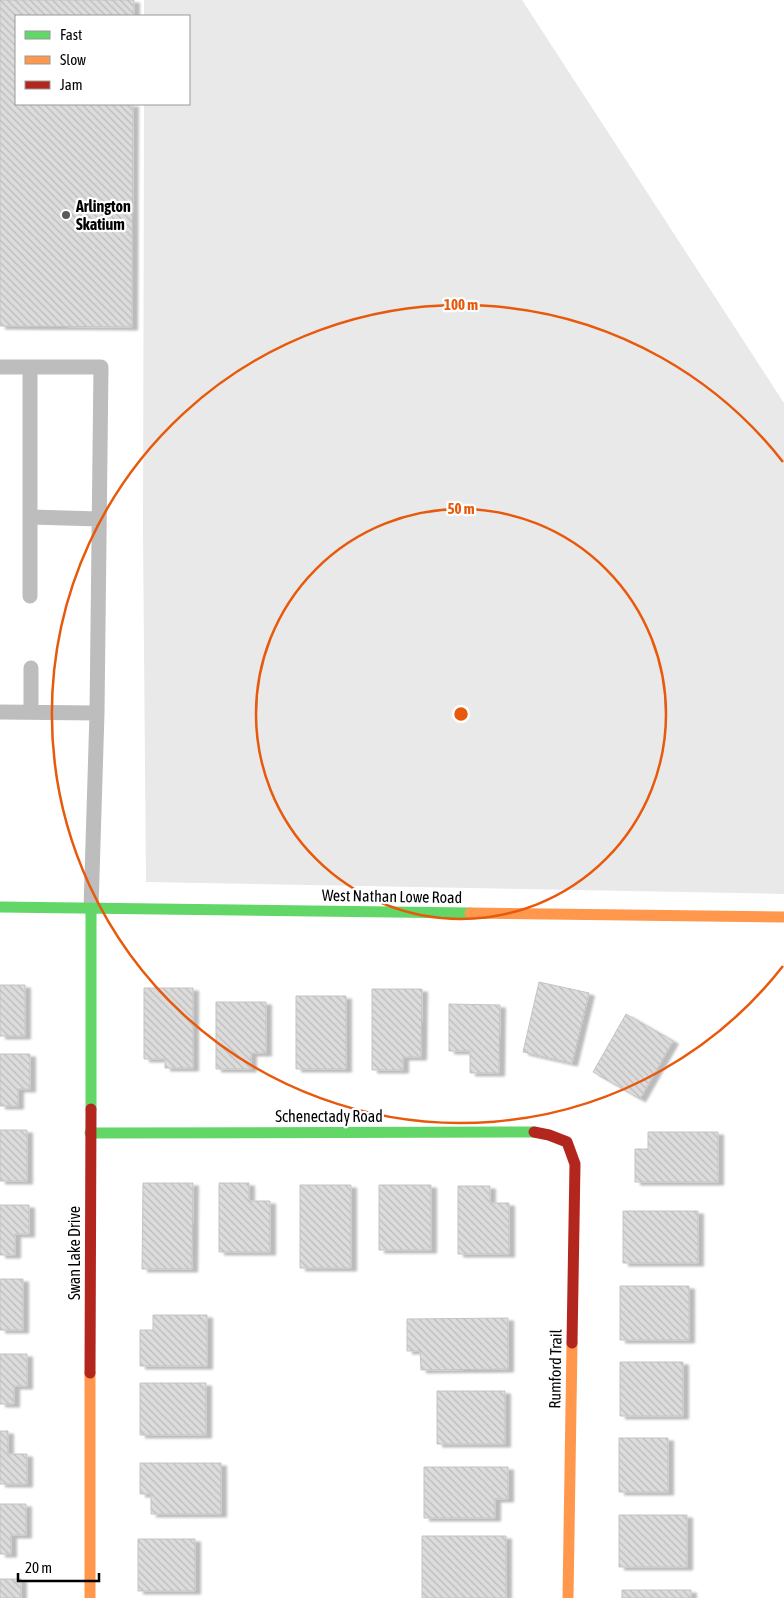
<svg xmlns="http://www.w3.org/2000/svg" width="784" height="1598" viewBox="0 0 784 1598" font-family="'Asap Condensed',sans-serif">
  <style>
    .grass { fill: #e9e9e9 }
    .building { fill: url(#building-back-hatch); stroke: #c4c4c4; filter: url(#shadow) }
    .lines { fill: none; stroke-linecap: round; stroke-linejoin: round }
    .lane { stroke: #bdbdbd; stroke-width: 15 }
    .fast { stroke: #63d668; stroke-width: 11 }
    .slow { stroke: #ff974d; stroke-width: 11 }
    .jam { stroke: #b3261e; stroke-width: 11 }
    .ring { fill: none; stroke: #e8590c; stroke-width: 2.5 }
    .poi-dot { fill: #595959; stroke: #fff; stroke-width: 2 }
    .labels { text-anchor: middle; stroke-width: 4.5; stroke-linejoin: round; paint-order: stroke }
    .poi-label { font-size: 16px; font-weight: bold; fill: #000; stroke: #fff; text-anchor: start }
    .street-label { font-size: 16px; fill: #000; stroke: #fff }
    .centre { fill: #e8590c; stroke: #fff; stroke-width: 2.5 }
    .ring-label { font-size: 15px; text-anchor: middle; font-weight: bold; fill: #e8590c; stroke: #fff; stroke-width: 4.5; stroke-linejoin: round; paint-order: stroke }
  </style>
  <defs>
    <pattern id="building-back-hatch" width="6" height="6" patternUnits="userSpaceOnUse" patternTransform="scale(1.25)"><rect width="6" height="6" fill="#dcdcdc"/><path d="M-1 5l2 2M0 0l6 6M5-1l2 2" fill="none" stroke="#bbb"/></pattern>
    <filter id="shadow"><feDropShadow dx="5.5" dy="3" stdDeviation="1" flood-color="#0004"/></filter>
  </defs>
  <rect width="100%" height="100%" fill="#fff"/>
  <!-- grass -->
  <path class="grass" d="M144,0H522L784,403V894L146,882L143,533L144,104H189V16H144Z"/>
  <!-- building -->
  <path class="building" d="M0,0H134V16H16V104H133L132,327L0,326Z
    M539,982L589,993L572,1063L523,1052Z
    M0,985H25V1036H0Z
    M144,988H193V1068H165V1059H144Z
    M372,989H422L421,1057H403V1070H372Z
    M296,996H346V1069H296Z
    M216,1002H266V1053H251V1069H216Z
    M449,1004L500,1005L499,1073H470V1051H449Z
    M626,1014L673,1041L640,1099L593,1072Z
    M0,1054H30V1089H18V1106H0Z
    M0,1130H27V1181H0Z
    M648,1132H718V1182H635V1149H648Z
    M143,1183H193L192,1269H142Z
    M219,1183H249V1201H270V1252H219Z
    M300,1185H351V1268H300Z
    M379,1185H431V1250H379Z
    M458,1186H490V1203H509V1254H458Z
    M0,1205H29V1234H15V1255H0Z
    M623,1211H698V1263H623Z
    M0,1279H23V1330H0Z
    M620,1286H689V1340H620Z
    M153,1315H207V1366H140V1330H153Z
    M508,1318V1369L421,1370L420,1351H407V1319Z
    M0,1354H27V1386H14V1404H0Z
    M620,1362H683V1416H620Z
    M140,1383H206V1435H140Z
    M437,1391H505V1444H437Z
    M0,1431H8V1454H27V1484H0Z
    M619,1438H668V1492H619Z
    M140,1463H221V1514H151V1494H140Z
    M424,1467H508V1499H495V1518H424Z
    M0,1504H26V1535H11V1554H0Z
    M619,1515H687V1567H619Z
    M422,1536H506V1598H422Z
    M138,1539H195V1591H138Z
    M0,1579H21V1598H0Z
    M622,1590H691V1598H622Z"/>
  <g class="lines">
    <!-- lane -->
    <path class="lane" d="M0,367H101L97,713
      M31,517L99,519
      M30,596V367
      M31,668V712
      M0,712L97,713L91,909"/>
    <!-- fast -->
    <path class="fast" d="M0,907L470,913
      M91,1109V909
      M90,1133L534,1132"/>
    <!-- slow -->
    <path class="slow" d="M470,913L784,917
      M90,1598V1373
      M568,1598L572,1343"/>
    <!-- jam -->
    <path class="jam" d="M534,1132L549,1135L567,1142L575,1164L572,1343
      M90,1373L91,1109"/>
  </g>
  <!-- distance rings -->
  <g class="ring">
    <circle cx="461" cy="714" r="205"/>
    <path d="M783 966A409 409 0 1 1 783 462"/>
  </g>
  <!-- markers -->
  <circle class="poi-dot" cx="66" cy="215" r="5"/>
  <g class="labels">
    <!-- poi labels -->
    <g class="poi-label">
      <text x="76" y="212">Arlington<tspan x="76" dy="18">Skatium</tspan></text>
    </g>
    <!-- street labels -->
    <g class="street-label">
      <text transform="translate(392 896) rotate(1)" y="6">West Nathan Lowe Road</text>
      <text x="329" y="1122">Schenectady Road</text>
      <text transform="translate(74 1253) rotate(-90)" y="6">Swan Lake Drive</text>
      <text transform="translate(555 1369) rotate(-89)" y="6">Rumford Trail</text>
    </g>
  </g>
  <circle cx="461" cy="714" r="8" class="centre"/>
  <g class="ring-label">
    <text x="461" y="310">100 m</text>
    <text x="461" y="514">50 m</text>
  </g>
  <!-- legend -->
  <rect x="15" y="15" width="175" height="90" fill="#ffffff" stroke="#999999"/>
  <rect x="25" y="31" width="25" height="8" fill="#63d668" stroke="#999999"/>
  <text x="60" y="40" font-size="15" fill="#000000">Fast</text>
  <rect x="25" y="56" width="25" height="8" fill="#ff974d" stroke="#999999"/>
  <text x="60" y="65" font-size="15" fill="#000000">Slow</text>
  <rect x="25" y="81" width="25" height="8" fill="#b3261e" stroke="#999999"/>
  <text x="60" y="90" font-size="15" fill="#000000">Jam</text>
  <!-- scale -->
  <path d="M18 1573v8h81v-8" fill="none" stroke="#000000" stroke-width="2.5"/>
  <text x="25" y="1573" font-size="15" fill="#000000" stroke="#ffffff" stroke-width="4" paint-order="stroke">20 m</text>
</svg>
